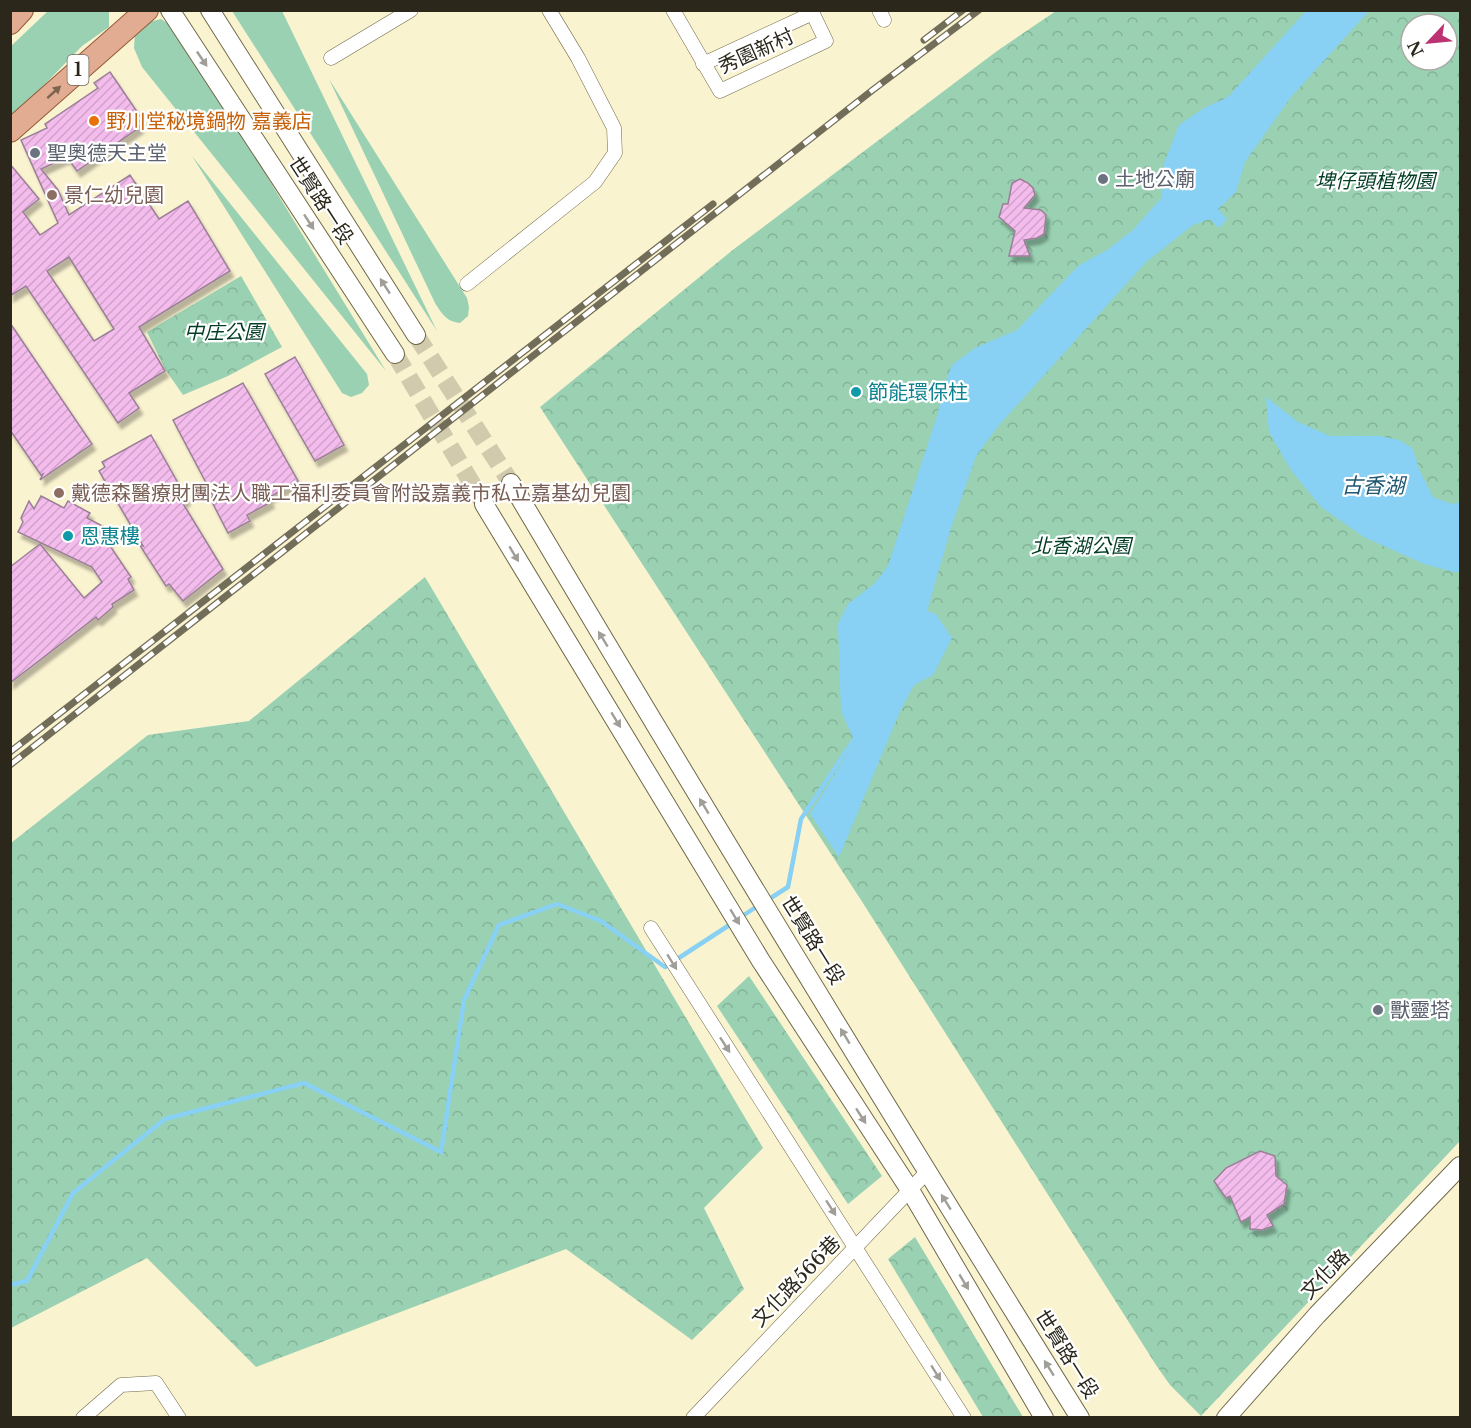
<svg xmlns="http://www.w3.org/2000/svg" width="1471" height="1428" viewBox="0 0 1471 1428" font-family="'Libre Baskerville','Noto Sans TC',serif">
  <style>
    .grass { fill: #99d1b2 }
    .forest { fill: url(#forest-crowns); fill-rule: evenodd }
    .water { fill: #88d0f4 }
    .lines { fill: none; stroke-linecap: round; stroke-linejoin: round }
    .stream { stroke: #88d0f4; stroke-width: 4.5 }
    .building { fill: url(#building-hatch); stroke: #9a7f96; stroke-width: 1.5; fill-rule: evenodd; filter: url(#shadow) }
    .tertiary-tunnel { stroke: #d1caac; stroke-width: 18; stroke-dasharray: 18 9; stroke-linecap: butt }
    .minor-casing { stroke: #6f6949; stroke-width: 15 }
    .tertiary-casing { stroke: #6f6949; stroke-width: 20 }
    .primary-casing { stroke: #945a38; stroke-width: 24 }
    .minor { stroke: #fff; stroke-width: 14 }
    .tertiary { stroke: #fff; stroke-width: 18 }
    .primary { stroke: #e1ac91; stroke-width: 22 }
    .rail-casing { stroke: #726d59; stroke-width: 7 }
    .rail { stroke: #fff; stroke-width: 4.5; stroke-dasharray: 14; stroke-linecap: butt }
    .oneway { fill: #a09e98 }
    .oneway2 { fill: #7d6350 }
    .food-dot { fill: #e8710a; stroke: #fff; stroke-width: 2 }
    .worship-dot { fill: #6b7280; stroke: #fff; stroke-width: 2 }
    .education-dot { fill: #8d6e63; stroke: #fff; stroke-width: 2 }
    .culture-dot { fill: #0f9aa8; stroke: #fff; stroke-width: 2 }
    .labels { text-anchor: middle; stroke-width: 4.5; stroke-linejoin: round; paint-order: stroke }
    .shield { fill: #fff; stroke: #6b685f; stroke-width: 1.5 }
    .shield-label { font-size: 18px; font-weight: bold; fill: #2b281b }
    .street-label { font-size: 20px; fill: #2b281b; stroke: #fff }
    .food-label { font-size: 20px; fill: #c56008; stroke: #fff; text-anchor: start }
    .worship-label { font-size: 20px; fill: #5b616d; stroke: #fff; text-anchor: start }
    .park-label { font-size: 20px; font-style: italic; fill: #023d25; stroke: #fff }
    .education-label { font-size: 20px; fill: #785e54; stroke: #fff; text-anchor: start }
    .culture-label { font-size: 20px; fill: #0d838f; stroke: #fff; text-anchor: start }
    .water-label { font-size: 21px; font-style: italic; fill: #205871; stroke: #fff }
  </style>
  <defs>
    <pattern id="forest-crowns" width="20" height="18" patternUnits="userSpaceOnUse" patternTransform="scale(1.5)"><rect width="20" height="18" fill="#99d1b2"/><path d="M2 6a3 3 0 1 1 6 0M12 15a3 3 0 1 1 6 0" fill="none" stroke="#84b398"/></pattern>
    <pattern id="building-hatch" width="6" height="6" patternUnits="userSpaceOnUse" patternTransform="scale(1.5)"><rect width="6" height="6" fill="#f3bcec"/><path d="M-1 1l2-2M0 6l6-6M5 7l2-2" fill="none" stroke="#d0a2ca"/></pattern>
    <filter id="shadow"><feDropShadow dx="3.5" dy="6" stdDeviation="1.5" flood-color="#0004"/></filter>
  </defs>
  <rect width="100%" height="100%" fill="#faf3d0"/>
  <!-- grass -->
  <path class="grass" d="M48,11H109V27L82,46L11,119L10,47Z
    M232,11H282L437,331Z
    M161,19L173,27L185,43L386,371L142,67L134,48L135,32L145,23Z
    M329,79L467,298L469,307L468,316L460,323C447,322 442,314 435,303Z
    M192,156L367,374L369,385L362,393L351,397L342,393Z"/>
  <!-- forest -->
  <path class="forest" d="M1056,11H1460V1141L1201,1416L1170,1385L1156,1365L861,900L540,407L734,249L997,51ZM1411,24H1447V60H1411Z
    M241,276L282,347L228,376L183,395L165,369L147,332Z
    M425,577L763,1148L704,1208L744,1289L692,1340L566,1249L256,1367L147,1258L11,1328V843L148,735L249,721Z
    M749,976L882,1176L848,1204L717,1006Z
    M915,1237L1023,1417H983L888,1259Z"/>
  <!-- water -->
  <path class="water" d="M1306,11H1369L1291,97L1245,162L1236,192L1218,209L1227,219L1219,228L1210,219L1193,225L1146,262L999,425L976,456L951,528L927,611L936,614L952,638L933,675L914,685L901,709L839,857L810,814L855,742L841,711L838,624L848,604L874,584L888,566L938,413L942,390L952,365L975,348L1017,330L1078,266L1107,250L1133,230L1162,197L1163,166L1179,125L1204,108L1228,97Z
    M1266,397L1298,422L1330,436H1380L1399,440L1412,448L1420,471L1433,497L1452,504L1460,502V572H1454L1424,564L1364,537L1321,507L1291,470L1269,432Z"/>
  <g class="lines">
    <!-- stream -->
    <path class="stream" d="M766,901L788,887L801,819L857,735
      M741,917L759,905
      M10,1285L27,1281L73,1193L165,1119L304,1083L441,1152L464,1000L499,925L557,904L601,921L665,967L734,922"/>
  </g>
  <!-- building -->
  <path class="building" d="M110,72L142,119L137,123L140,127L77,171L67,157L41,169L58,190L69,215L130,175L159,219L188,201L230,271L139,327L165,371L129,393L139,408L118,423L26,286L10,296V164L39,199L23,212L40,235L58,223L21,140L47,128L45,124L98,88L94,83ZM69,257L114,329L94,341L47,271Z
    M1020,179L1028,183L1033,188L1035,195L1024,208L1041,210L1046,215L1044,234L1037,238L1024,240L1030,256H1009L1015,231L999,217L1003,204H1008L1012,183Z
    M10,323L92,444L40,480L43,474L41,475L10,430Z
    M295,357L344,445L315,461L265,374Z
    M243,383L298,481L268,498L271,502L247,515L250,521L228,533L210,498L213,496L173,420Z
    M151,435L187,499L182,502L223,569L183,601L169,584L166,586L139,544L143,546L99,471L105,467L102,462Z
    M41,496L64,508L68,501L90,513L87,518L114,532L108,543L131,577L128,579L134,590L112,604L113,607L98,620L96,617L10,683V567L40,544L84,598L102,582L92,567L18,532L23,522L21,518L29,501L34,509Z
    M1260,1151L1275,1156L1276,1176L1287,1185L1284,1204L1267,1215L1273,1226L1262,1230L1250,1229V1217L1241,1222L1230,1196L1226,1198L1214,1181L1226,1168Z"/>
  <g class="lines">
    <!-- tertiary-tunnel -->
    <path class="tertiary-tunnel" d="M416,335L511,483
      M395,354L484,504"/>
    <!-- minor casing -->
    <g class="minor-casing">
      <path id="minor" d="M673,10L720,91L826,41L811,10
        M879,10L884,20
        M331,58L411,10
        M703,64L813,13
        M467,284L595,182L615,153L614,128L578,58L549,10
        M651,928L964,1418
        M83,1418L121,1385L156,1383L179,1418
        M693,1418L927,1172"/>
    </g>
    <!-- tertiary casing -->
    <g class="tertiary-casing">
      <path id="tertiary" d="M170,10L395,354
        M210,10L416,335
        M511,483C697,797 887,1108 1080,1418
        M484,504L761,961L910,1190L1044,1418
        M1226,1418L1317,1315L1460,1166"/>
    </g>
    <!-- primary casing -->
    <g class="primary-casing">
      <path id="primary" d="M10,23L22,10
        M10,131L147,10"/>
    </g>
    <!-- minor -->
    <use href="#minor" class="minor"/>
    <!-- tertiary -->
    <use href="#tertiary" class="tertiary"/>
    <!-- primary -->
    <use href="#primary" class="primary"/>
    <!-- rail casing -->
    <g class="rail-casing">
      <path id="rail" d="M924,40L963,10
        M10,752L713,204
        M10,765L874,89L979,10"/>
    </g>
    <!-- rail -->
    <use href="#rail" class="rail"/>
  </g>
  <!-- one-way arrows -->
  <defs><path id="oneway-solid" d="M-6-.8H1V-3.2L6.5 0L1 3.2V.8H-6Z" transform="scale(1.5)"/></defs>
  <g class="oneway">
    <use href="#oneway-solid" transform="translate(202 59) rotate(56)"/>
    <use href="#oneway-solid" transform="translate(309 222) rotate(57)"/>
    <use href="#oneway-solid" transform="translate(385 286) rotate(-123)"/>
    <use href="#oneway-solid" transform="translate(514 554) rotate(59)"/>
    <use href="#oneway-solid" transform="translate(603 639) rotate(-121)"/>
    <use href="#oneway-solid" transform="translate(616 720) rotate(59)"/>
    <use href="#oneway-solid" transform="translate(704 806) rotate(-121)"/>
    <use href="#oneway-solid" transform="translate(735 917) rotate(59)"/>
    <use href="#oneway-solid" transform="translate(672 962) rotate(58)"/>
    <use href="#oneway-solid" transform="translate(845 1036) rotate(-121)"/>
    <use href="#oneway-solid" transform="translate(725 1045) rotate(57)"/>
    <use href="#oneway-solid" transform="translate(861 1116) rotate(57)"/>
    <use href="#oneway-solid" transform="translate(946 1202) rotate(-122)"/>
    <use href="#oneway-solid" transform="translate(831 1208) rotate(57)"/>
    <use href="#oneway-solid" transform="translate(964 1282) rotate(59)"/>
    <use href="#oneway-solid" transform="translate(1049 1368) rotate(-122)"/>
    <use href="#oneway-solid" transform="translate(936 1373) rotate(58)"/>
  </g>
  <use class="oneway2" href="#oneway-solid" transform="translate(54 92) rotate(-42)"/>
  <!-- markers -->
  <circle class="food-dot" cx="94" cy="121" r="6"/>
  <g class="worship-dot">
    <circle cx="35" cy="153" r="6"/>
    <circle cx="1103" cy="179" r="6"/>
    <circle cx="1378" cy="1010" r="6"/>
  </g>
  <g class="education-dot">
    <circle cx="52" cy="195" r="6"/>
    <circle cx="59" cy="493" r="6"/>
  </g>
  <g class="culture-dot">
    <circle cx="856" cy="392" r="6"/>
    <circle cx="68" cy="536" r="6"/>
  </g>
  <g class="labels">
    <!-- shield labels -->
    <rect class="shield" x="67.5" y="55" width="21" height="30" rx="4.5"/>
    <g class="shield-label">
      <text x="78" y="76">1</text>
    </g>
    <!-- street labels -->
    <g class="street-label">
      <text transform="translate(756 51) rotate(-24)" y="7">秀園新村</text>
      <text transform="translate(321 200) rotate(57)" y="7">世賢路一段</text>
      <text transform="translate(813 940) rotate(58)" y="7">世賢路一段</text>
      <text transform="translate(1325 1274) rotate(-46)" y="7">文化路</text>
      <text transform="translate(796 1281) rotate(-46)" y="7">文化路566巷</text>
      <text transform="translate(1067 1354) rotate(58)" y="7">世賢路一段</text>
    </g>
    <!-- food labels -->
    <g class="food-label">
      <text x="106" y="128">野川堂秘境鍋物 嘉義店</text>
    </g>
    <!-- worship labels -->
    <g class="worship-label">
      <text x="47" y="160">聖奧德天主堂</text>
      <text x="1115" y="186">土地公廟</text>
      <text x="1390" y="1017">獸靈塔</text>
    </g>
    <!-- park labels -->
    <g class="park-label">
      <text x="1375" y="188">埤仔頭植物園</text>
      <text x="224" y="339">中庄公園</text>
      <text x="1081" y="553">北香湖公園</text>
    </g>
    <!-- education labels -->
    <g class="education-label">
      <text x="64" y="202">景仁幼兒園</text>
      <text x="71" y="500">戴德森醫療財團法人職工福利委員會附設嘉義市私立嘉基幼兒園</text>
    </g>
    <!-- culture labels -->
    <g class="culture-label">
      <text x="868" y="399">節能環保柱</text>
      <text x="80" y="543">恩惠樓</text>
    </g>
    <!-- water labels -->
    <g class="water-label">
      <text x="1373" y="493">古香湖</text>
    </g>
  </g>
  <!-- border -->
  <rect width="1471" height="1428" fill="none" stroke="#2b281b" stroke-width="24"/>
  <!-- north arrow -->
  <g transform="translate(1429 42) rotate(244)"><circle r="28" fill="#ffffff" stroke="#aaa9a4" stroke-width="1.5"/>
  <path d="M0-4.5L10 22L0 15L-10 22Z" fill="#bb3372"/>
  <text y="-9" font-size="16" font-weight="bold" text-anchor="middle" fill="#2b281b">N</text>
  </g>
</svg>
